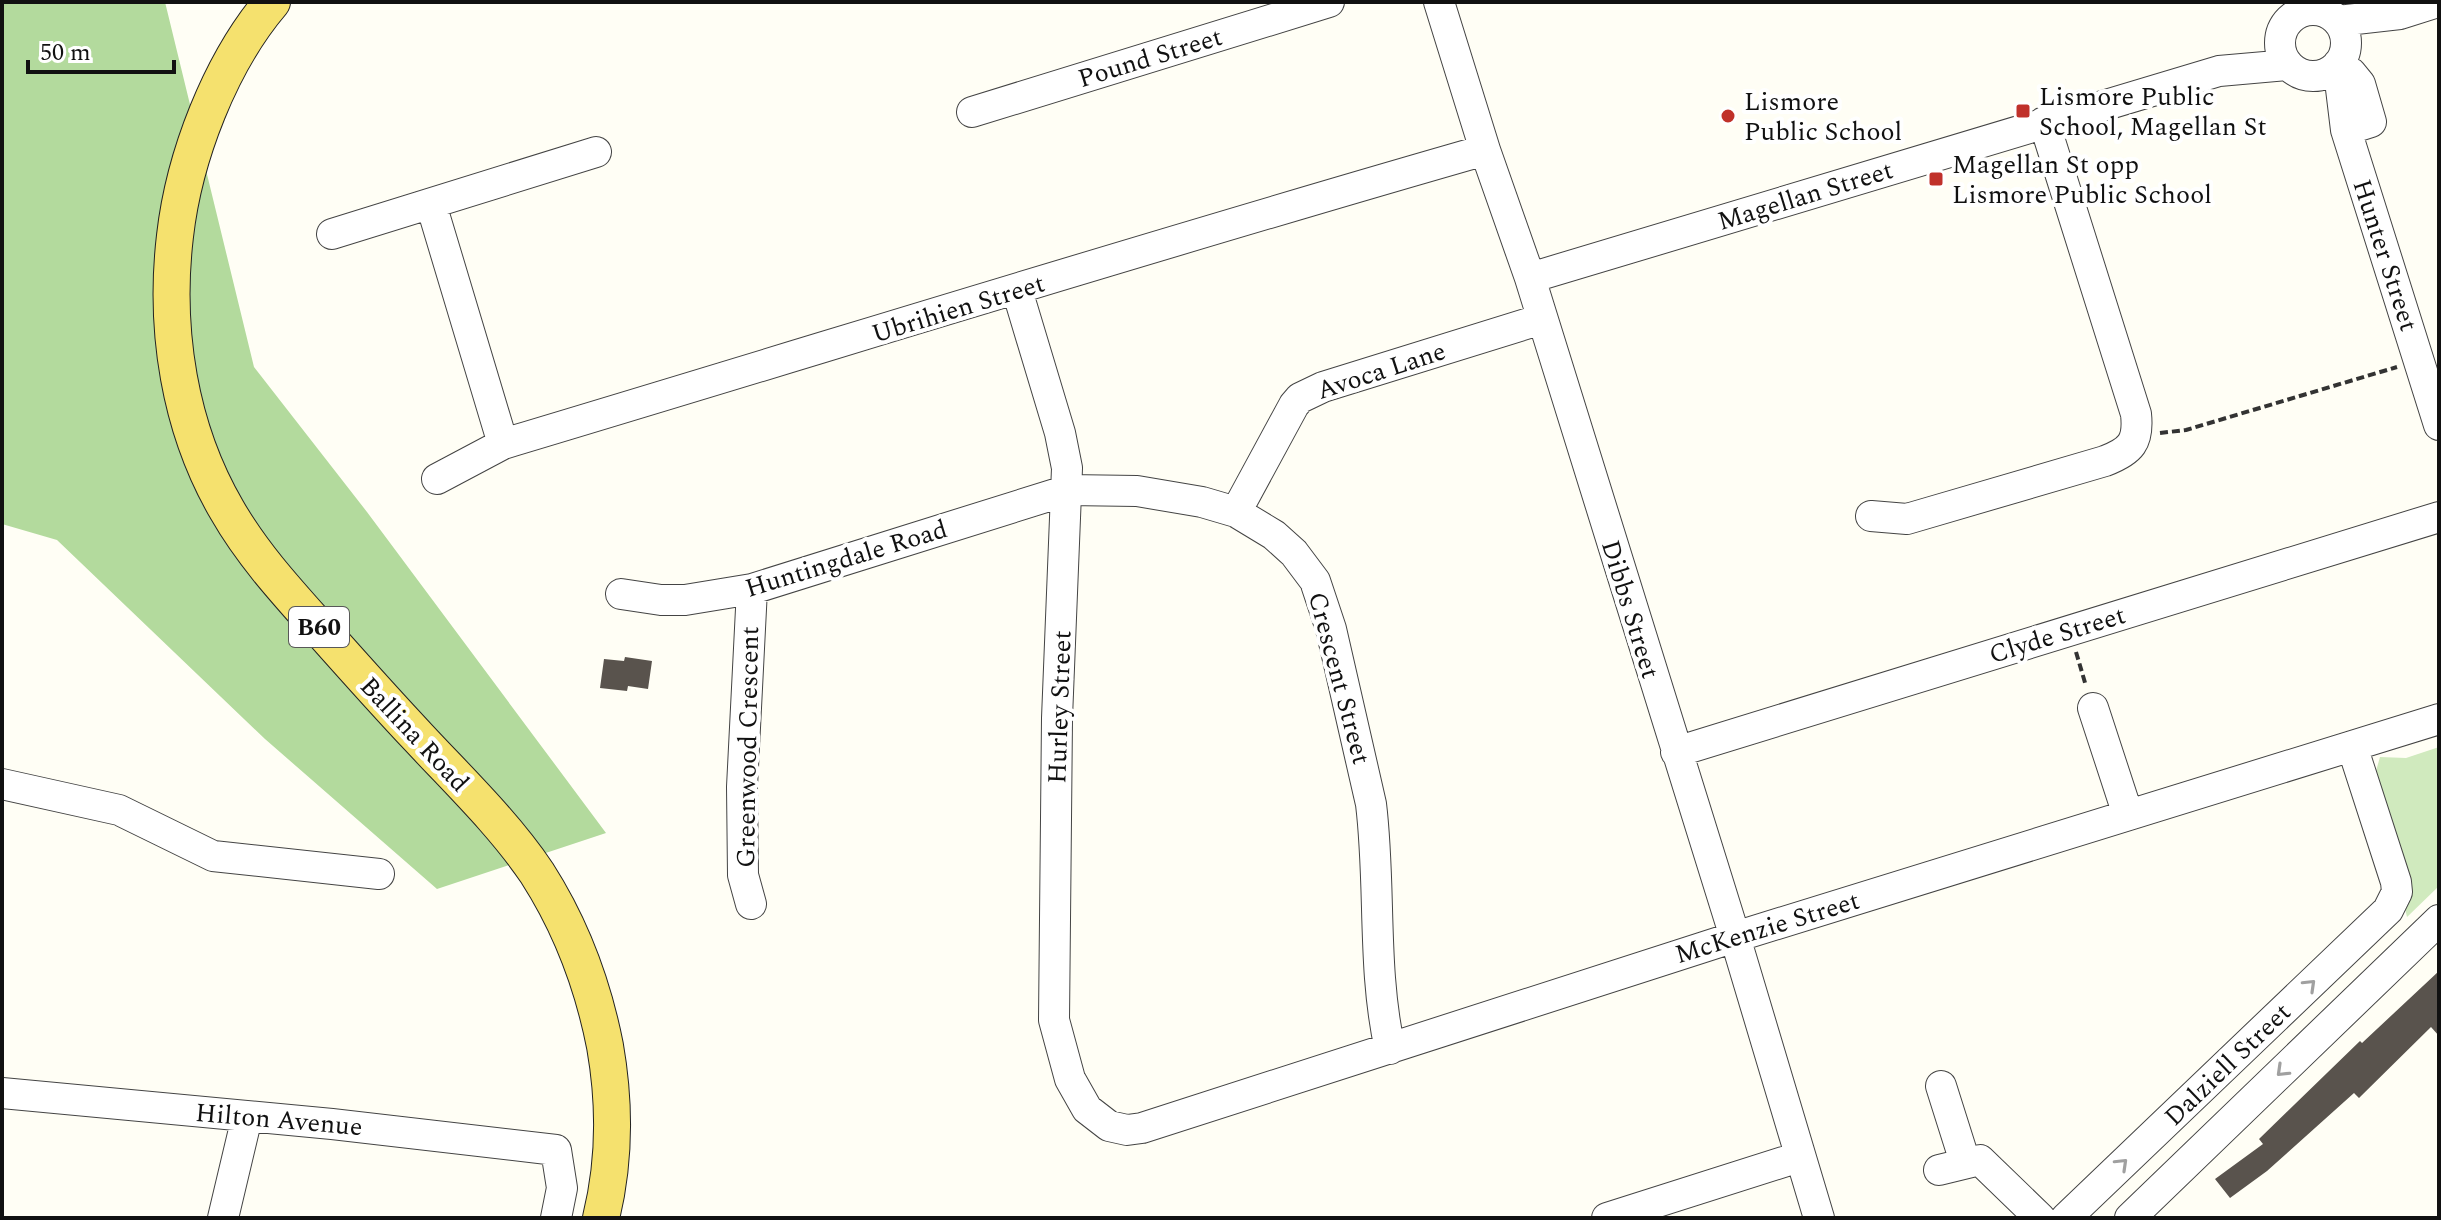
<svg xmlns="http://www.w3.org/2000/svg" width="2441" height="1220" viewBox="0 0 2441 1220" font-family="Spectral,serif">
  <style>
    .green { fill: #d0eabe }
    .forest { fill: #b3da9d }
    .building { fill: #59534d }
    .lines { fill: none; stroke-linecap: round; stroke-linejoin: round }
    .minor-casing { stroke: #444; stroke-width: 32 }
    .major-casing { stroke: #222; stroke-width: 38 }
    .path { stroke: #333; stroke-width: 4; stroke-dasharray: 8 4; stroke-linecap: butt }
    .minor { stroke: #fff; stroke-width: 30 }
    .major { stroke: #f5e16e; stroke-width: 36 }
    .oneway { stroke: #a0a0a0 }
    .poi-dot { fill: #c0312a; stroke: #fff; stroke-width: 3 }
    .labels { text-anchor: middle; stroke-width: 8; stroke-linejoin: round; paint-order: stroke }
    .shield { fill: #fff; stroke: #585858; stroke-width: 2 }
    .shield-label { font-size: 24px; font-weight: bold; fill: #111 }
    .street-label { font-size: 26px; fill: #111; stroke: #fff }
    .poi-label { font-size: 26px; fill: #111; stroke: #fff; text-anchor: start }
  </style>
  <rect width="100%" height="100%" fill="#fffef5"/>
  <!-- green -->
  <path class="green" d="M2439,747V886L2407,917L2374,778L2380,757L2406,758Z"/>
  <!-- forest -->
  <path class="forest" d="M2,2H165L254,367L367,512L606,833L437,889L265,739L57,540L2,524Z"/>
  <!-- building -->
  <path class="building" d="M625,657L652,661L648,689L628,686L627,691L600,688L604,659L624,661Z
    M2439,971V1036L2431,1027L2359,1098L2354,1093L2267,1171L2230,1198L2215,1179L2263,1144L2259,1139L2360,1041L2362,1043Z"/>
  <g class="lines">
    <!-- minor casing -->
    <g class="minor-casing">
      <path id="minor" d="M1439,2L1485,150L1530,278L1735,937L1819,1218
        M2280 43a33 33 0 1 1 66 0a33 33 0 1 1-66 0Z
        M2338,21L2400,14L2438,2
        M2338,64L2346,130L2439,425
        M2340,74L2351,73L2360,84L2371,122L2346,130
        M972,112L1329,2
        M431,204L503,444
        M332,234L596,152
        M1530,278L2219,71L2288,65
        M1017,290L1060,433L1067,468L1057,718L1054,1020L1070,1079L1087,1109L1109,1126L1127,1130L1142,1128L1735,937L2439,719
        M437,479L503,444C830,346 1156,244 1485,150
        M1236,512L1294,405L1300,398L1323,387L1542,319
        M1871,516L1907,519L2105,461C2131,451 2139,442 2136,414L2044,122
        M621,594L661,600H685L752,589L1068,490L1137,491L1202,502L1236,512L1274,535L1294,553L1315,581L1331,629L1371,804C1381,885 1372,969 1390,1049
        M2093,708L2128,815
        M1676,752L2439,517
        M2,784L119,810L213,856L379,874
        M751,904L743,875L742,787L752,589
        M1941,1086L1965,1162
        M2,1093L332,1124L556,1150L562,1188L556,1218
        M1939,1170L1980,1160L2040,1218
        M223,1218L247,1117
        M1607,1218L1799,1157
        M2066,1218L2388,910L2397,892L2396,882L2352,746
        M2130,1218L2439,920"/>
    </g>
    <!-- major casing -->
    <g class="major-casing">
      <path id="major" d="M272,2C220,63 184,157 175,236C164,329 179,428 227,510C252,554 287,592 321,630C353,666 385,702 419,738C459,781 504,824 537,873C571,926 593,985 605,1046C615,1103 615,1161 601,1218"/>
    </g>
    <!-- path -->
    <path class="path" d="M2160,433L2186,430L2397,367
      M2076,652L2086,686"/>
    <!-- minor -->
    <use href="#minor" class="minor"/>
    <!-- major -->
    <use href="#major" class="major"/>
  </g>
  <!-- one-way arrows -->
  <defs><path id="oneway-chevron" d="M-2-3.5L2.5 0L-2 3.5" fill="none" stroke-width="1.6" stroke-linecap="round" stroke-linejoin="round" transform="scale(2)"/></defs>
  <g class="oneway">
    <use href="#oneway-chevron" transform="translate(2310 985) rotate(-44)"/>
    <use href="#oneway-chevron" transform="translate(2282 1071) rotate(136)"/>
    <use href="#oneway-chevron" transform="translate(2122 1164) rotate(-44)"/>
  </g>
  <!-- markers -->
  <g class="poi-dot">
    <rect x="2015" y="103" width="16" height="16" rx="4"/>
    <circle cx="1728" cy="116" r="8"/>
    <rect x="1928" y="171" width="16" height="16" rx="4"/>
  </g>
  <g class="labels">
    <!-- shield labels -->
    <rect class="shield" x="289" y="607" width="60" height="40" rx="6"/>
    <g class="shield-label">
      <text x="319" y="635">B60</text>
    </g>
    <!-- street labels -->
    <g class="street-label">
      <text transform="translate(1150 57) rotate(-17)" y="9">Pound Street</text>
      <text transform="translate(1805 195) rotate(-17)" y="9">Magellan Street</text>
      <text transform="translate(2386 255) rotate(72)" y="9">Hunter Street</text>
      <text transform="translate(958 308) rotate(-17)" y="9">Ubrihien Street</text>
      <text transform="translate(1381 370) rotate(-18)" y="9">Avoca Lane</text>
      <text transform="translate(846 558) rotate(-17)" y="9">Huntingdale Road</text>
      <text transform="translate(1631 609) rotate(73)" y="9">Dibbs Street</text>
      <text transform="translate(2057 634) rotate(-17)" y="9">Clyde Street</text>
      <text transform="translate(1340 678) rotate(75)" y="9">Crescent Street</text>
      <text transform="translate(1059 707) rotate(-88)" y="9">Hurley Street</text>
      <text transform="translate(415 734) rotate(47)" y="9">Ballina Road</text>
      <text transform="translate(747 747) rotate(-89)" y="9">Greenwood Crescent</text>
      <text transform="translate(1767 927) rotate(-17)" y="9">McKenzie Street</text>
      <text transform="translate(2227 1064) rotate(-44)" y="9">Dalziell Street</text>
      <text transform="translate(279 1119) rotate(5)" y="9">Hilton Avenue</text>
    </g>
    <!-- poi labels -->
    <g class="poi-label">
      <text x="2039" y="105">Lismore Public<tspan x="2039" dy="30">School, Magellan St</tspan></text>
      <text x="1744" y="110">Lismore<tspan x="1744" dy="30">Public School</tspan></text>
      <text x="1952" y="173">Magellan St opp<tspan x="1952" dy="30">Lismore Public School</tspan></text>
    </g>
  </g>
  <!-- border -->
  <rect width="2441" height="1220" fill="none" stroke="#111111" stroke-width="8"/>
  <!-- scale -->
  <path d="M28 60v12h146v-12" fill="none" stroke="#111111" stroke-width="4"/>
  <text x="40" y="60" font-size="24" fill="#111111" stroke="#ffffff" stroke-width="6" paint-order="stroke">50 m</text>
</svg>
